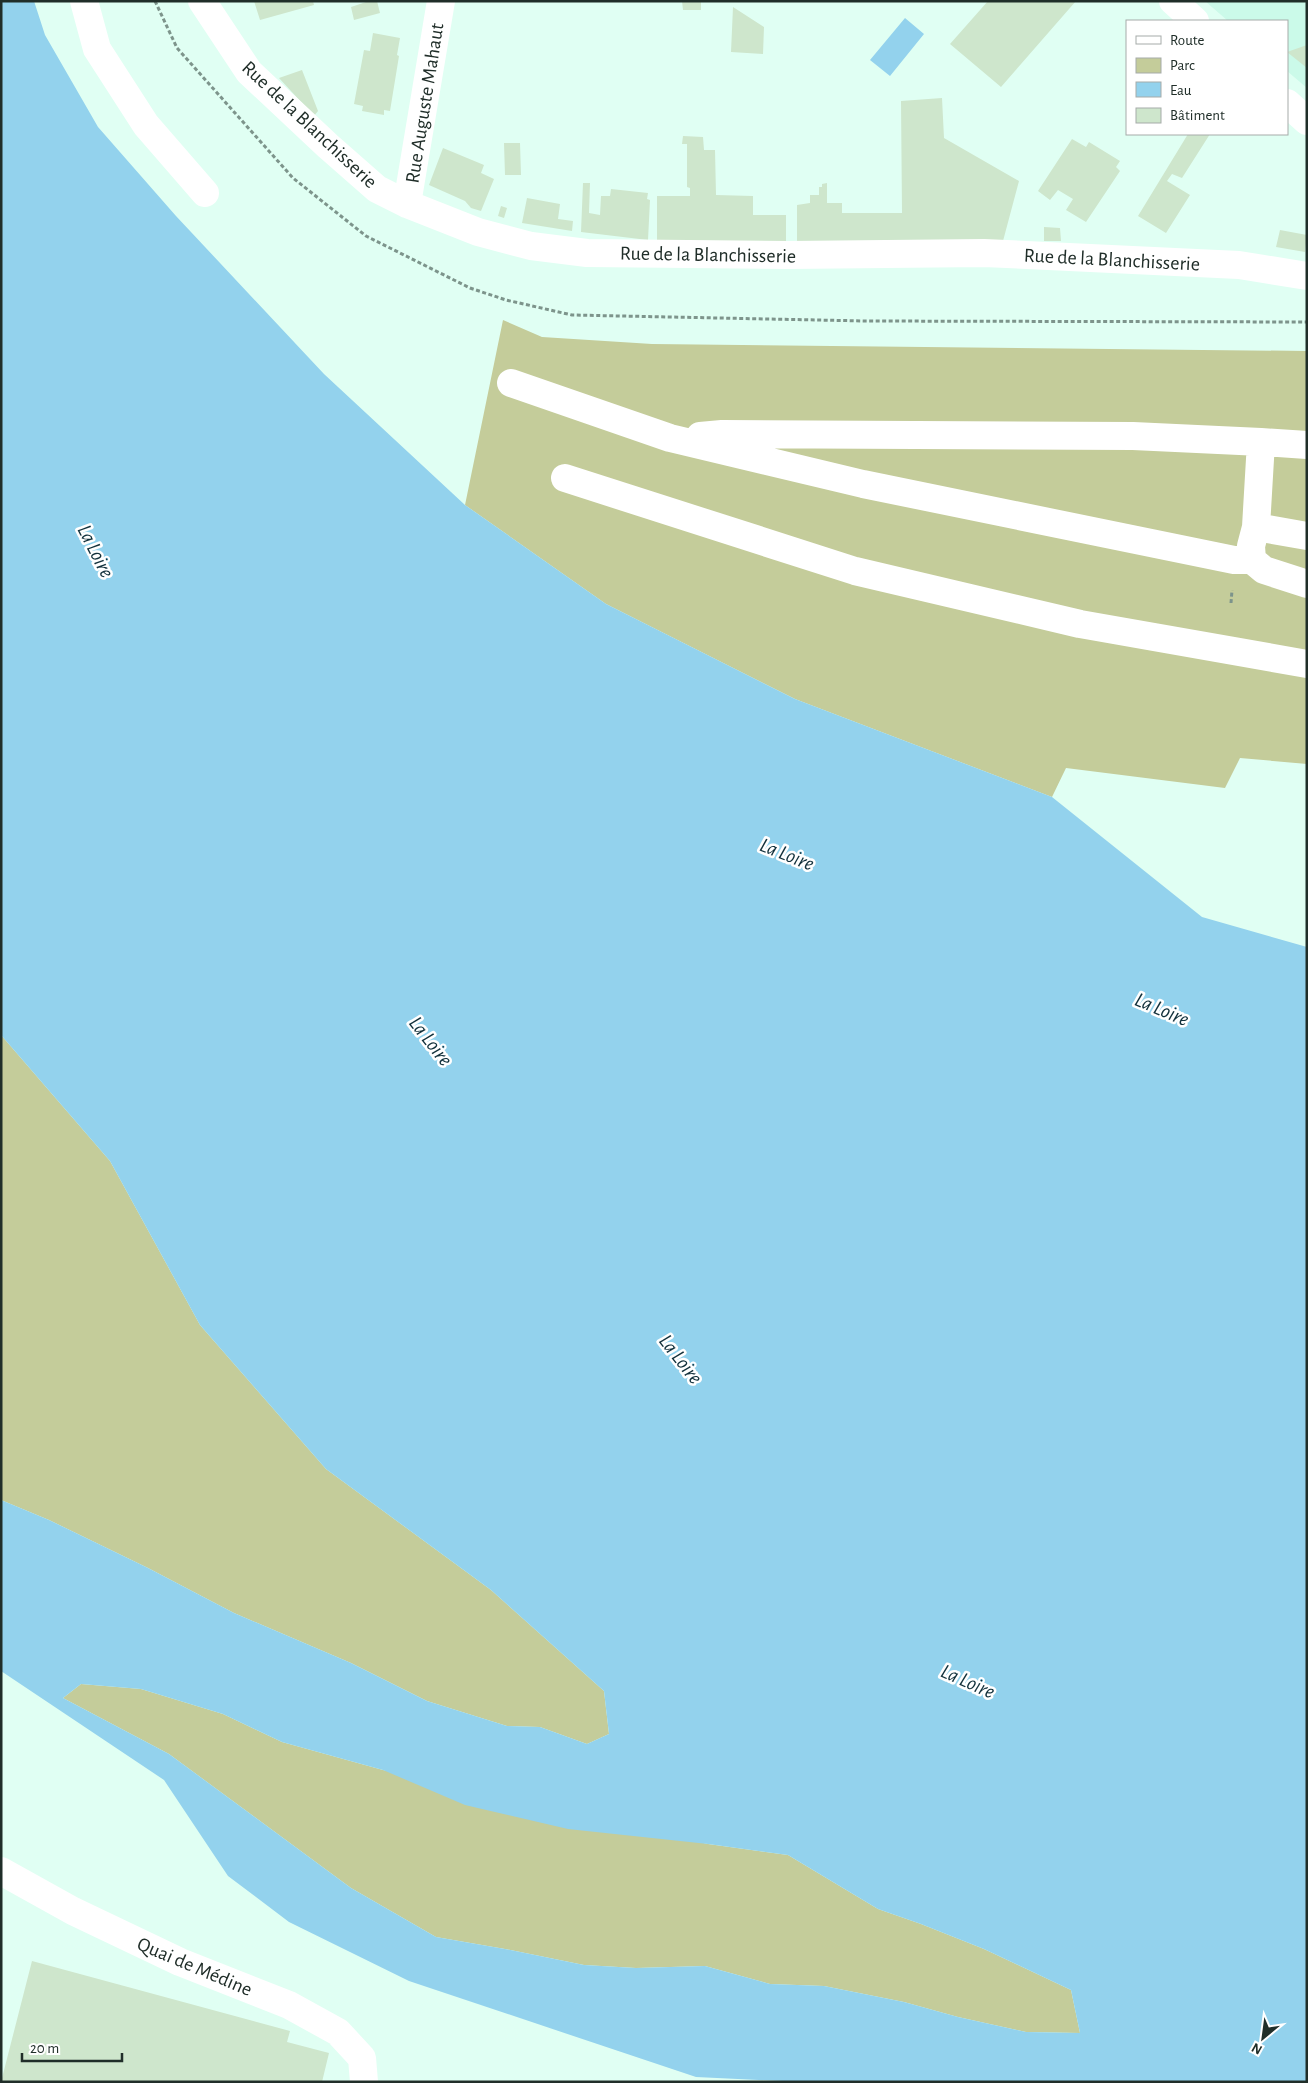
<svg xmlns="http://www.w3.org/2000/svg" width="1308" height="2083" viewBox="0 0 1308 2083" font-family="'Alegreya Sans',sans-serif">
  <style>
    .built { fill: #cbfae9 }
    .green { fill: #c4cc9a }
    .water { fill: #93d2ed; fill-rule: evenodd }
    .building { fill: #cee6cc }
    .lines { fill: none; stroke-linecap: round; stroke-linejoin: round }
    .path { stroke: #7d948b; stroke-width: 3; stroke-dasharray: 4 2.5; stroke-linecap: butt }
    .minor { stroke: #fff; stroke-width: 28 }
    .labels { text-anchor: middle; stroke-width: 5; stroke-linejoin: round; paint-order: stroke }
    .street-label { font-size: 20px; fill: #202e29; stroke: #fff }
    .water-label { font-size: 21px; font-style: italic; fill: #11303b; stroke: #fff }
  </style>
  <rect width="100%" height="100%" fill="#e0fff3"/>
  <!-- built -->
  <path class="built" d="M1205,1H1307V88L1287,71V21H1228Z"/>
  <!-- green -->
  <path class="green" d="M503,320L542,337L652,344L1307,351V764L1240,758L1225,788L1066,768L1052,797L795,699L606,604L465,505Z
    M1,1035L110,1161L200,1325L326,1469L491,1590L604,1691L609,1734L587,1744L540,1727L507,1726L427,1701L351,1663L234,1613L148,1568L49,1520L1,1500Z
    M81,1684L141,1689L223,1714L282,1742L383,1770L708,1844L788,1855L878,1909L921,1924L984,1949L1071,1990L1080,2033L1026,2032L958,2017L904,2002L824,1986L770,1984L705,1966L636,1968L584,1965L505,1949L436,1937L351,1888L169,1754L63,1698Z"/>
  <!-- water -->
  <path class="water" d="M1,1H34L45,35L98,127L176,216L324,374L465,505L606,604L795,699L1052,797L1202,917L1307,947V2082H804L696,2077L409,1981L289,1922L228,1876L164,1780L1,1671V1500L49,1520L148,1568L234,1613L351,1663L427,1701L507,1726L540,1727L587,1744L609,1734L604,1691L491,1590L326,1469L200,1325L110,1161L1,1035ZM81,1684L141,1689L223,1714L282,1742L383,1770L465,1805L568,1829L708,1844L788,1855L878,1909L921,1924L984,1949L1071,1990L1080,2033L1026,2032L958,2017L904,2002L824,1986L770,1984L705,1966L636,1968L584,1965L505,1949L436,1937L351,1888L169,1754L63,1698Z
    M905,18L924,34L890,76L870,60Z"/>
  <!-- building -->
  <path class="building" d="M254,1H313L314,5L260,20Z
    M369,1H377L380,13L354,20L351,7Z
    M682,1H701V10H683Z
    M988,1H1076L1001,87L950,44Z
    M733,7L764,27L763,54L731,52Z
    M373,33L400,38L397,55L399,56L390,111L384,110V115L362,111L363,106L354,104L364,50L370,51Z
    M1307,45V68L1287,52Z
    M302,70L318,111L314,116L279,78Z
    M942,98L944,138L1019,181L1003,241H797V205L810,203V195H819V187H822V184L827,183V203H842V213H902L901,101Z
    M1188,134H1210L1182,178L1172,174L1167,181L1190,195L1166,233L1138,216Z
    M683,136L703,137L704,150H715L716,195L753,196V215H786V241H657V196H690V188L687,187V144H682Z
    M1072,139L1086,147L1089,142L1120,161L1116,167L1120,171L1086,222L1066,210L1073,199L1058,190L1050,200L1038,191Z
    M504,143H520L521,175H505Z
    M443,148L484,165L481,173L494,179L481,211L471,208L465,201L429,185Z
    M583,183H590L589,213L600,215L601,196H610L611,189L648,193L647,199L650,200L648,240L581,232Z
    M527,198L560,204L558,219L573,221L572,231L522,223Z
    M501,206L507,208L504,218L498,216Z
    M1044,227L1060,228L1061,241H1044Z
    M1280,230L1307,235L1305,252L1276,247Z
    M32,1961L290,2031L287,2042L329,2053L322,2082H1Z"/>
  <g class="lines">
    <!-- path -->
    <path class="path" d="M155,1L177,48L293,178L366,236L470,288L506,300L572,315L866,321L1307,322
      M1231,603L1232,590"/>
    <!-- minor -->
    <path class="minor" d="M84,1L97,49L146,125L205,193
      M202,1L249,72L328,146L377,189L407,204L478,232L531,246L587,253L788,255L984,253L1239,265L1307,276
      M1173,1L1195,21
      M1287,103L1307,121
      M407,204L441,1
      M511,383L670,438L863,484L1234,560H1252
      M700,436L722,434L1133,436L1261,442
      M1307,445L1261,442L1256,527L1251,546L1252,560L1264,570L1307,584
      M565,478L855,571L1080,624L1307,664
      M1256,527L1307,536
      M1,1871L73,1911L180,1962L289,2005L338,2032L362,2058L364,2082"/>
  </g>
  <g class="labels">
    <!-- street labels -->
    <g class="street-label">
      <text transform="translate(424 103) rotate(-81)" y="7">Rue Auguste Mahaut</text>
      <text transform="translate(310 124) rotate(43)" y="7">Rue de la Blanchisserie</text>
      <text transform="translate(708 254) rotate(1)" y="7">Rue de la Blanchisserie</text>
      <text transform="translate(1112 259) rotate(3)" y="7">Rue de la Blanchisserie</text>
      <text transform="translate(195 1966) rotate(23)" y="7">Quai de Médine</text>
    </g>
    <!-- water labels -->
    <g class="water-label">
      <text transform="translate(96 551) rotate(63)" y="7">La Loire</text>
      <text transform="translate(787 854) rotate(22)" y="7">La Loire</text>
      <text transform="translate(1162 1009) rotate(23)" y="7">La Loire</text>
      <text transform="translate(431 1041) rotate(52)" y="7">La Loire</text>
      <text transform="translate(681 1359) rotate(52)" y="7">La Loire</text>
      <text transform="translate(968 1681) rotate(24)" y="7">La Loire</text>
    </g>
  </g>
  <!-- border -->
  <rect width="1308" height="2083" fill="none" stroke="#202e29" stroke-width="5"/>
  <!-- legend -->
  <rect x="1126" y="20" width="162" height="115" fill="#ffffff" stroke="#a6aba9"/>
  <rect x="1136" y="36" width="25" height="8" fill="#ffffff" stroke="#a6aba9"/>
  <text x="1170" y="45" font-size="15" fill="#202e29">Route</text>
  <rect x="1136" y="58" width="25" height="15" fill="#c4cc9a" stroke="#a6aba9"/>
  <text x="1170" y="70" font-size="15" fill="#202e29">Parc</text>
  <rect x="1136" y="82" width="25" height="15" fill="#93d2ed" stroke="#a6aba9"/>
  <text x="1170" y="95" font-size="15" fill="#202e29">Eau</text>
  <rect x="1136" y="108" width="25" height="15" fill="#cee6cc" stroke="#a6aba9"/>
  <text x="1170" y="120" font-size="15" fill="#202e29">Bâtiment</text>
  <!-- north arrow -->
  <g transform="translate(1263 2038) rotate(209)" stroke="#ffffff" stroke-width="4" paint-order="stroke">
  <path d="M0-4L9 19L0 12L-9 19Z" fill="#202e29"/>
  <text y="-8" font-size="14" font-weight="bold" text-anchor="middle" fill="#202e29">N</text>
  </g>
  <!-- scale -->
  <path d="M22 2053v8h100v-8" fill="none" stroke="#202e29" stroke-width="2.5"/>
  <text x="30" y="2053" font-size="15" fill="#202e29" stroke="#ffffff" stroke-width="4" paint-order="stroke">20 m</text>
</svg>
